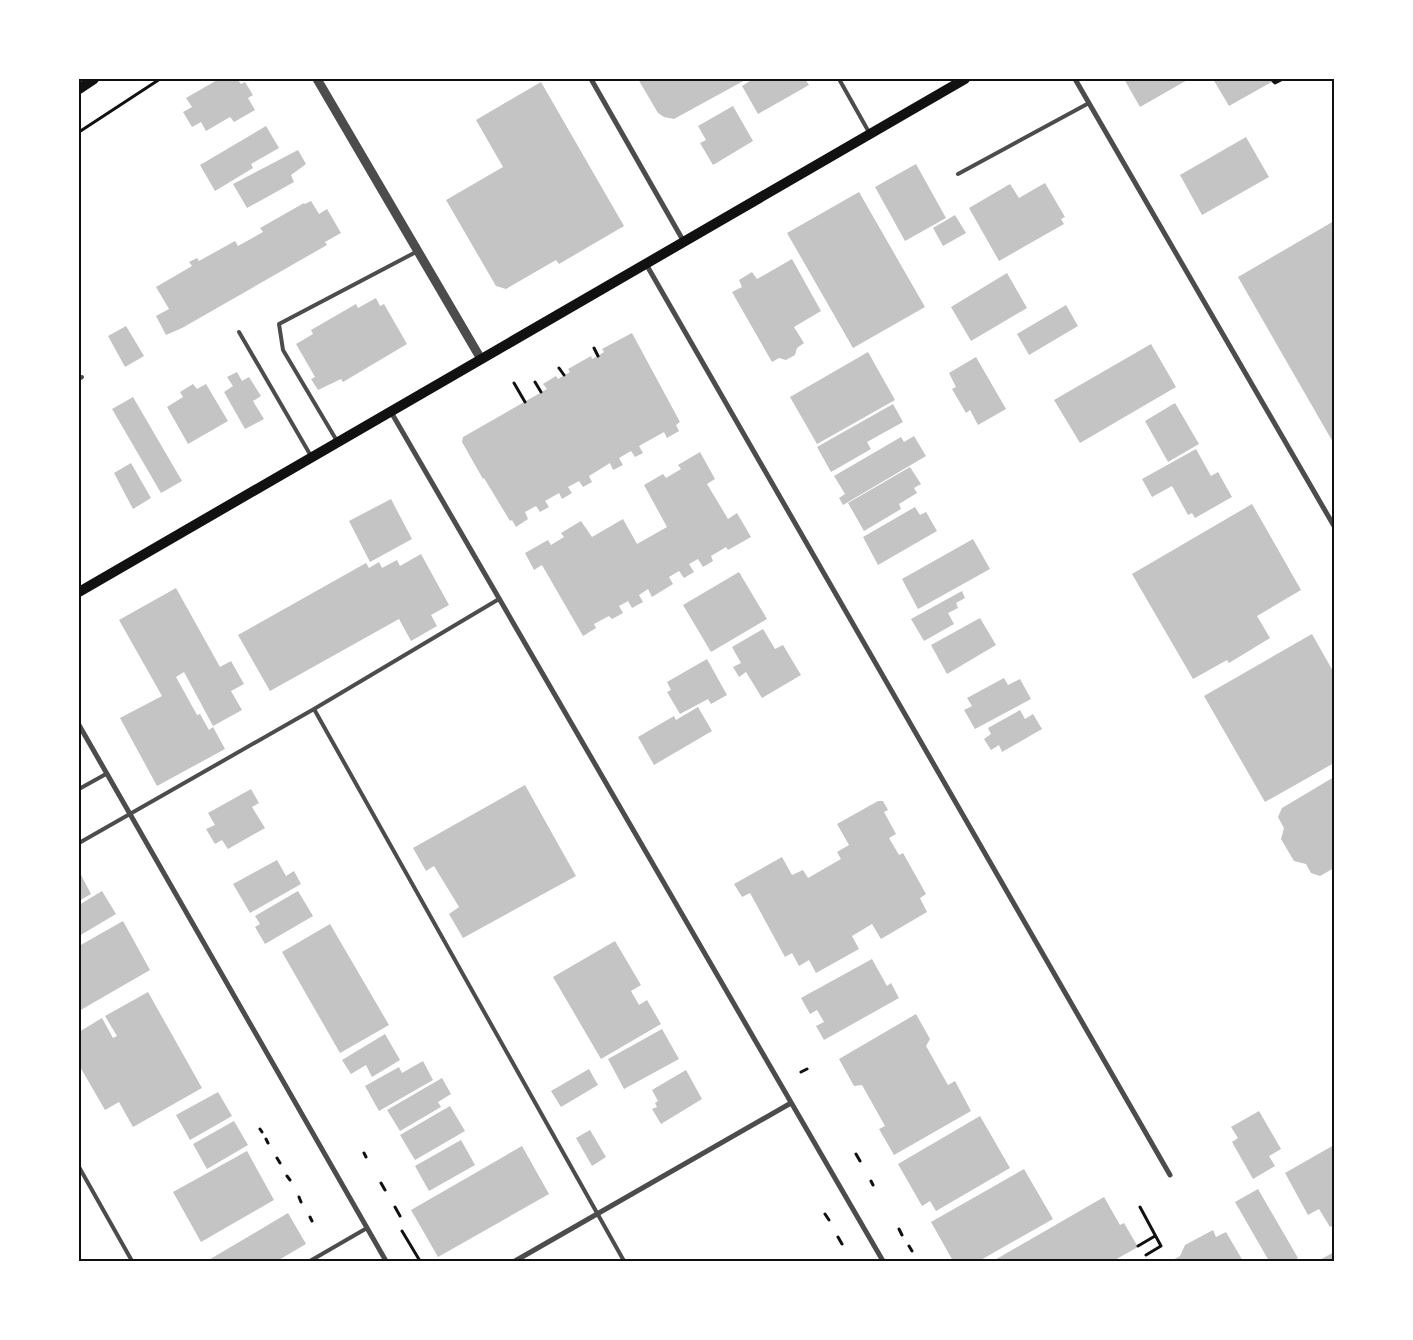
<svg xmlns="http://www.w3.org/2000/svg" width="1413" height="1340" viewBox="0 0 1413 1340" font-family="Georgia,serif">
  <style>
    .building { fill: #c4c4c4 }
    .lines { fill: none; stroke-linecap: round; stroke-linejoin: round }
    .path { stroke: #111; stroke-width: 3 }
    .service { stroke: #4c4c4c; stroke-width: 4 }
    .minor { stroke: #4c4c4c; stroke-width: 5 }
    .tertiary { stroke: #4c4c4c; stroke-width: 9 }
    .secondary { stroke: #111; stroke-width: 10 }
    .neatline { fill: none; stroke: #111; stroke-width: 2 }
  </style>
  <rect width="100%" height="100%" fill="#fff"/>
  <!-- building -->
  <path class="building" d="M219,79H237L241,84L245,82L253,95L248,98L255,110L234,122L230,117L206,131L201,122L192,127L183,112L192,107L186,98Z
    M638,79H747L674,119L664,117L658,113Z
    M753,79H805L809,85L758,114L742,86Z
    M1124,79H1189L1140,107Z
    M1213,79H1277L1229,106Z
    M541,82L624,226L559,264L556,260L506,289L496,286L446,200L503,167L476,120Z
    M733,106L753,141L713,165L700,143L706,140L698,126Z
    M266,126L279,148L251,164L253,168L215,191L200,165Z
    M1246,137L1269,177L1202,215L1180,175Z
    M298,150L306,164L291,175L294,182L247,208L233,184Z
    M916,164L946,218L905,241L875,187Z
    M1045,183L1065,217L1061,219L1064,224L999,261L969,208L1010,184L1019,198Z
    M859,192L925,307L853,348L787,233Z
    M311,201L319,214L327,209L341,233L325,242L327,245L182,328L166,335L156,316L169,309L156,287L192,266L189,262L197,258L199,261L235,241L238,246L263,232L260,228L304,203L305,204Z
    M955,215L966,233L943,246L933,228Z
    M1334,221V444L1238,277Z
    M792,259L821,311L794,327L804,343L797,348L795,355L786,360L779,358L772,362L732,292L742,287L739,280L752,272L757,279Z
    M1007,273L1027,308L971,341L951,307Z
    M376,298L380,306L384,304L407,344L343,382L341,379L318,390L311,379L315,377L296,344L313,334L311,330L356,304L358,308Z
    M1066,305L1078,326L1029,355L1017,334Z
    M126,326L144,356L125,367L108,336Z
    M632,333L680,422L676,425L679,431L667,438L664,432L639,446L643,453L635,457L631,451L619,458L623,465L613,470L610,463L589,476L592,482L583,487L579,481L568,487L572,493L562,499L559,493L545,501L549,507L540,512L536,506L525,512L528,519L516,527L512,520L510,521L484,478L483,479L462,442L463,437L547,389L543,384L556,376L558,379L570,372L568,369L591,356L592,359L598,356L604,352L602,349Z
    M1151,344L1176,387L1080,443L1054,400Z
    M868,352L895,400L817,444L790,397Z
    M976,357L1006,409L978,425L970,410L966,413L952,389L956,387L949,373Z
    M237,372L242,381L249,377L261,396L253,401L264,419L245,429L224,392L233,386L227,377Z
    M193,384L197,389L206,384L228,421L188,444L167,407L183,397L180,392Z
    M133,397L182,481L161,493L112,409Z
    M1175,403L1199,444L1168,462L1145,421Z
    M893,404L903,422L867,442L871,449L831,472L817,447Z
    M914,436L926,456L843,505L839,498L845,494L834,476L901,437L904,442Z
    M1196,449L1211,476L1218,472L1232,497L1195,518L1192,513L1188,515L1172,486L1152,497L1142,479Z
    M700,452L715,479L707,484L728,519L737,513L751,537L728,550L726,547L711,556L713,561L703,567L698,559L689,564L694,572L684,578L679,571L669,577L673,584L652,597L648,589L639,595L643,602L632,608L628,601L619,606L623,613L612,619L609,616L594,624L596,628L583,636L542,565L534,570L525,553L548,540L551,545L564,537L561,533L581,521L592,537L623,519L637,544L667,527L644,485L663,474L666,478L681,469L678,465Z
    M131,463L151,498L133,509L114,473Z
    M910,467L921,484L914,488L917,493L899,504L901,509L864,531L848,503Z
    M391,499L412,539L370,562L349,521Z
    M1252,504L1301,590L1257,616L1270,638L1229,663L1227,660L1193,679L1132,574Z
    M915,507L920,515L926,512L937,531L878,565L863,537Z
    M973,539L990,569L918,609L902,579Z
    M421,554L449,605L431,615L437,626L411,641L399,619L270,691L238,635L366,563L369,568L379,562L382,568L397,560L400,566Z
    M739,572L767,619L711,652L683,605Z
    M176,588L220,667L231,661L244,684L231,691L242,710L213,726L184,672L176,677L197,715L200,714L209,730L213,727L225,749L157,786L120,718L162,696L119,620Z
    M962,591L965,598L956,603L958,608L948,613L954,624L924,641L911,619Z
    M980,618L996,645L947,674L931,645Z
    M763,629L775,649L783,645L801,675L762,698L746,672L739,677L733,667L741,663L732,647Z
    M1312,634L1334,673V763L1265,802L1204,696Z
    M707,659L727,695L711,704L708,699L680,714L667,692L671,690L667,682Z
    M1004,678L1008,685L1020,679L1031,699L975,729L964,710L972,706L967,698Z
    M698,707L712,731L654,765L638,737L674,716L676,720Z
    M1020,710L1025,719L1033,714L1042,729L1002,752L999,745L991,750L984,739L991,734L988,728Z
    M1334,777V868L1320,876L1311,873L1306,864L1294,861L1281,839L1284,828L1278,817L1282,808Z
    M525,785L576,876L463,938L449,914L459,907L434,866L426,871L413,848Z
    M251,789L259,803L252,807L265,828L228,849L222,840L215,844L206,829L215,825L208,813Z
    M878,801H883L888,810L884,812L896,834L889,838L899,855L903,853L926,894L920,898L927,912L881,939L872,924L852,936L859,949L816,973L809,960L799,966L792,953L785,957L750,893L742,897L734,884L782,857L792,875L803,870L808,878L841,859L837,852L849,845L837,824Z
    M277,860L286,876L294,871L301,884L250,913L233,884Z
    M79,871L91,894L79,901Z
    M102,891L116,914L79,936V905Z
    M298,891L313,916L265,944L255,927L260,924L255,916Z
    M123,921L150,970L79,1011V946Z
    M330,924L389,1025L340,1053L282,952Z
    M615,941L641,985L631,991L639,1005L647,1000L661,1024L601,1059L553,977Z
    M872,959L887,986L891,983L899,998L824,1040L816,1026L824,1022L817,1010L810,1014L801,998Z
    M148,992L202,1088L133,1127L119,1102L105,1110L79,1065V1032L102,1018L113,1038L117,1036L105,1016Z
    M916,1014L930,1039L926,1046L948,1085L955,1081L971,1111L894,1155L879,1129L885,1126L862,1085L854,1086L839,1059Z
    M662,1029L679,1059L624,1089L608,1059Z
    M385,1034L400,1060L372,1077L366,1065L351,1074L342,1060Z
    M423,1061L433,1080L379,1111L365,1086L399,1067L402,1073Z
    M589,1069L598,1085L561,1107L551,1091Z
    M686,1070L702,1099L661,1124L652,1109L657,1107L655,1103L658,1101L652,1090Z
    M442,1078L451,1094L438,1102L441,1107L400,1131L387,1110Z
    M218,1092L232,1116L190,1140L176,1115Z
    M450,1106L465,1131L415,1160L400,1135Z
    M1259,1111L1281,1149L1269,1156L1275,1166L1253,1179L1232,1142L1238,1138L1231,1127Z
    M980,1116L1010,1168L936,1211L930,1201L922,1206L898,1164Z
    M234,1121L248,1145L207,1169L193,1144Z
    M590,1130L606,1157L592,1166L576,1138Z
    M461,1140L475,1165L429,1191L415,1166Z
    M1334,1145V1225L1330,1227L1319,1209L1308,1215L1285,1173Z
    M522,1146L549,1194L438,1257L411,1210Z
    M247,1151L274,1200L201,1242L173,1192Z
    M1024,1169L1053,1219L979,1261H953L931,1222Z
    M1258,1189L1298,1258L1293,1261H1269L1235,1202Z
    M1104,1197L1120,1225L1124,1223L1138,1247L1113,1261H993Z
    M288,1213L306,1244L277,1261H207Z
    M1213,1230L1216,1237L1226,1232L1243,1261H1171L1180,1256L1185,1245Z
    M1334,1252V1261H1318Z"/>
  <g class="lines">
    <!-- path -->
    <path class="path" d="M1273,81L1275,83L1283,79
      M79,132L160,79
      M594,348L598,356
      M559,368L564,375
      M535,382L541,392
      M514,383L525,402
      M801,1072L807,1069
      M260,1129L262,1132
      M266,1139L268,1143
      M364,1153L366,1157
      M856,1154L860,1161
      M277,1158L280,1163
      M287,1176L290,1180
      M871,1181L873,1185
      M381,1183L385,1190
      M299,1197L301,1202
      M395,1207L400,1216
      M1140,1207L1161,1246L1146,1255
      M825,1214L829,1220
      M310,1217L312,1221
      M899,1229L902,1235
      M402,1231L420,1261
      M838,1237L842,1244
      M909,1246L912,1251
      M1138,1246L1155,1236"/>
    <!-- service -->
    <path class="service" d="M839,79L870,134
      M958,174L1089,103
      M239,332L311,456
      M79,379L82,377
      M337,441L283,350L279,324L416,252
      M314,709L624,1261
      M79,789L106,774
      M79,843L314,709L499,599
      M79,1167L132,1261
      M310,1261L367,1228"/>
    <!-- minor -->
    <path class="minor" d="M591,79L684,242
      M1075,79L1334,526
      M646,264L1170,1175
      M391,412L883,1261
      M79,725L386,1261
      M515,1261L791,1103"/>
    <!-- tertiary -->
    <path class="tertiary" d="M317,79L481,359"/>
    <!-- secondary -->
    <path class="secondary" d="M79,89L94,79
      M79,592L965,79"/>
  </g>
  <!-- border -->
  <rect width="1413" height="1340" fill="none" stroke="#ffffff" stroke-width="160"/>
  <rect x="80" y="80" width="1253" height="1180" class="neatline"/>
</svg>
